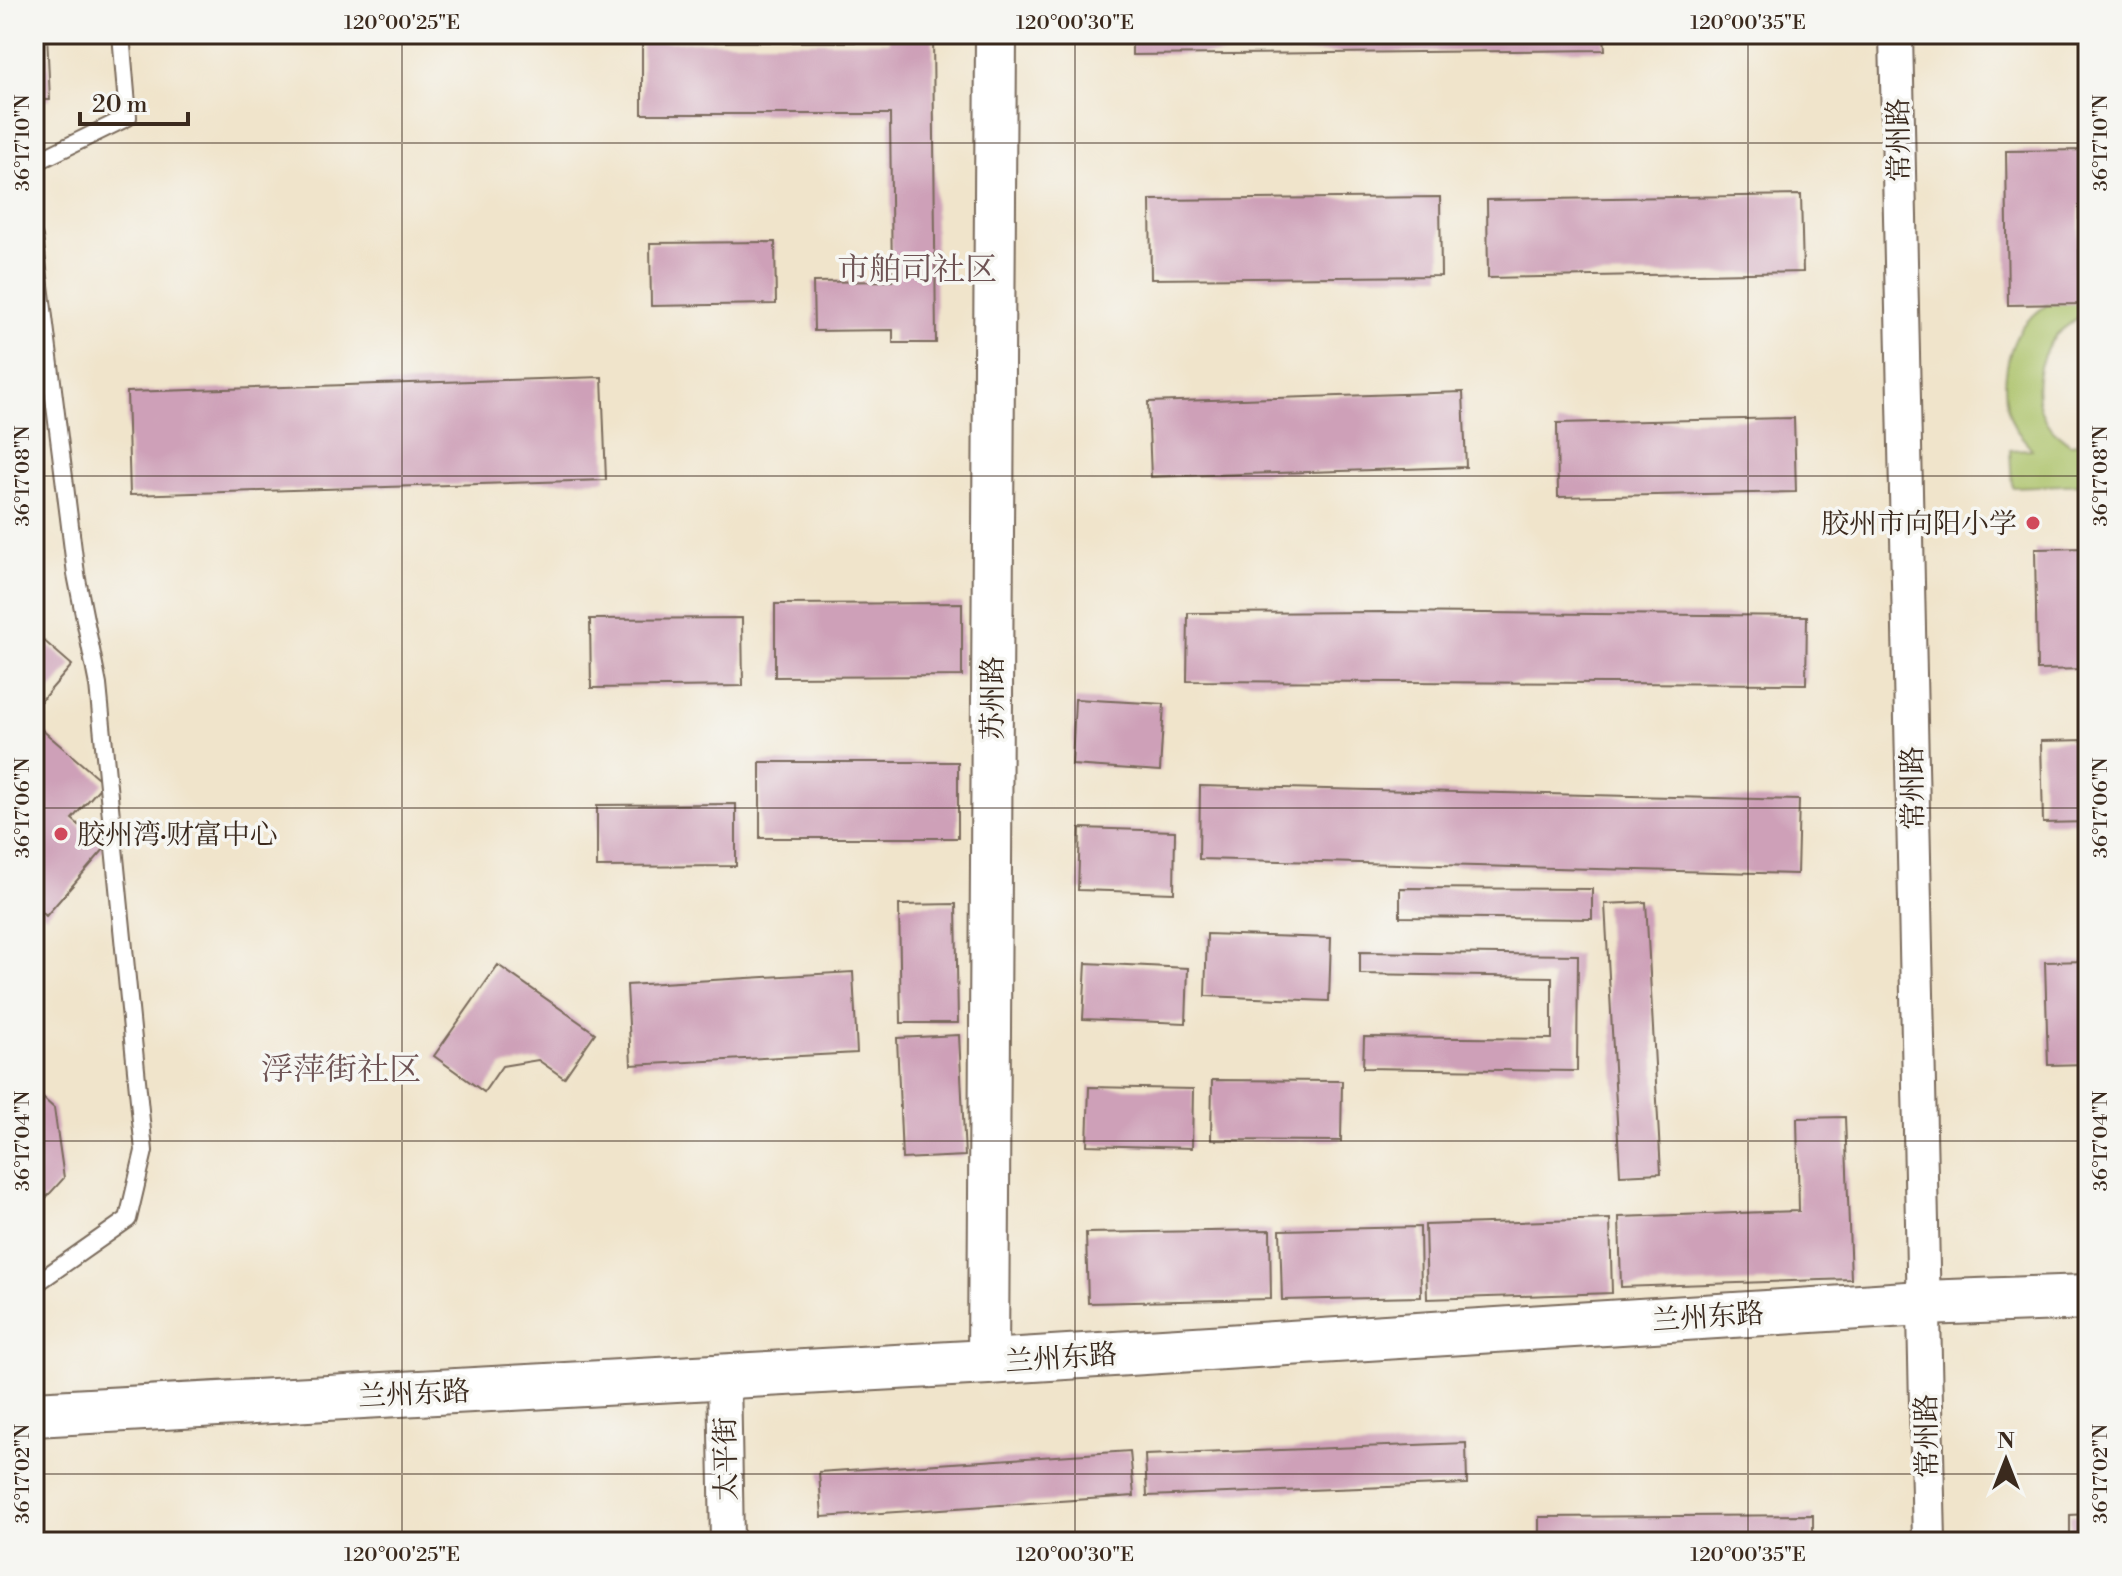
<svg xmlns="http://www.w3.org/2000/svg" width="2122" height="1576" viewBox="0 0 2122 1576" font-family="'Libre Bodoni','Noto Serif SC',serif">
  <style>
    .green { fill: #aac166; stroke: #727642; stroke-width: 2; fill-rule: evenodd }
    .building { fill: #cea0b8 }
    .lines { fill: none; stroke-linecap: round; stroke-linejoin: round }
    .service-casing { stroke: #7a6b5b; stroke-width: 20 }
    .minor-casing { stroke: #7a6b5b; stroke-width: 36 }
    .tertiary-casing { stroke: #7a6b5b; stroke-width: 44 }
    .secondary-casing { stroke: #7a6b5b; stroke-width: 48 }
    .service { stroke: #fff; stroke-width: 16 }
    .minor { stroke: #fff; stroke-width: 32 }
    .tertiary { stroke: #fff; stroke-width: 40 }
    .secondary { stroke: #fff; stroke-width: 44 }
    .ticks { fill: none; stroke: #3b2a1e; stroke-width: 2; stroke-opacity: 0.45 }
    .poi-dot { fill: #d1495b; stroke: #f6f6f2; stroke-width: 3 }
    .labels { text-anchor: middle; stroke-width: 7; stroke-linejoin: round; paint-order: stroke }
    .street-label { font-size: 28px; fill: #3b2a1e; stroke: #f6f6f2 }
    .poi-label { font-size: 28px; fill: #3b2a1e; stroke: #f6f6f2; text-anchor: end }
    .quarter-label { font-size: 32px; fill: #6e5354; stroke: #f6f6f2 }
    .neatline { fill: none; stroke: #3b2a1e; stroke-width: 3 }
    .ticks-label { font-size: 20px; text-anchor: middle; fill: #3b2a1e }
  </style>
  <rect width="100%" height="100%" fill="#f6f6f2"/>
  <filter id="ink" filterUnits="userSpaceOnUse"><feTurbulence type="fractalNoise" baseFrequency=".0125" numOctaves="2"/><feDisplacementMap in="SourceGraphic" scale="16" xChannelSelector="R" yChannelSelector="G"/><feConvolveMatrix kernelMatrix="1 2 1 2 8 2 1 2 1" color-interpolation-filters="sRGB"/></filter>
  <filter id="wash" filterUnits="userSpaceOnUse"><feTurbulence type="fractalNoise" baseFrequency=".006" numOctaves="4" result="noise"/><feDisplacementMap in="SourceGraphic" scale="32" xChannelSelector="R" yChannelSelector="G"/><feGaussianBlur stdDeviation="1.8" result="paint"/><feColorMatrix in="noise" values="0 0 0 0 0 0 0 0 0 0 0 0 0 0 0 0 0 1.4 0 .05"/><feComposite in="paint" operator="in"/></filter>
  <g filter="url(#wash)">
    <rect width="100%" height="100%" fill="#f0e4cb"/>
    <!-- green -->
    <path class="green" d="M2088,286V484L2012,487L2010,450L2032,449C2026,441 2017,433 2013,424C1998,392 2005,338 2034,315C2049,301 2068,292 2088,286ZM2081,316L2087,442L2070,444C2063,438 2052,431 2047,423C2030,397 2037,358 2056,335C2063,328 2073,322 2081,316Z"/>
    <g id="blocks">
      <!-- building -->
      <path class="building" d="M34,34H47L50,100H34Z
        M889,34H933L936,343H893V330L814,331L813,282L892,281L890,114H642V42H889Z
        M1132,34H1604L1605,50L1132,55Z
        M2088,150V206H2079L2080,304L2008,305L2006,151Z
        M1801,195L1803,272L1488,278L1487,200Z
        M1440,197L1441,276L1151,279L1150,200Z
        M775,242L776,304L651,306L650,243Z
        M602,377L606,480L130,495L127,392Z
        M1463,392L1466,467L1151,477L1148,402Z
        M1794,418L1796,492L1558,497L1557,423Z
        M2088,548V669L2037,670L2035,549Z
        M962,603V676L775,677V604Z
        M1383,612L1807,616L1806,684L1187,681L1188,613Z
        M742,618L743,686L591,688L590,619Z
        M34,632L72,665L34,709Z
        M1075,699L1164,704L1160,771L1072,765Z
        M34,723L104,783L72,819L105,848L46,916L34,905Z
        M2088,740V822L2043,823L2041,741Z
        M760,762H958V838H760Z
        M1200,786L1799,800L1797,874L1199,859Z
        M736,804V866L597,867V805Z
        M1080,828L1175,831L1174,893L1078,890Z
        M1400,888L1592,889V919L1400,917Z
        M1646,902L1661,1173L1620,1175L1605,904Z
        M956,904L958,1023H901L899,905Z
        M1207,934L1331,938L1329,1001L1205,996Z
        M1360,952L1578,955L1577,1071L1363,1068L1364,1037L1552,1039V977L1360,974Z
        M2088,961V1064L2048,1065L2045,962Z
        M1086,963L1188,968L1186,1023L1083,1019Z
        M498,965L595,1033L564,1078L538,1060L502,1066L484,1092L434,1056Z
        M853,972L857,1053L631,1065L627,985Z
        M959,1035L965,1156L902,1159L897,1038Z
        M1212,1080L1342,1081L1341,1141L1211,1140Z
        M1089,1087L1193,1089L1192,1148L1087,1145Z
        M34,1090L54,1108L64,1178L34,1211Z
        M1845,1117L1851,1279L1621,1287L1619,1217L1799,1211L1797,1118Z
        M1610,1219L1612,1293L1427,1299L1425,1225Z
        M1420,1227L1421,1297L1282,1300L1280,1230Z
        M1270,1230L1271,1299L1088,1303L1086,1233Z
        M1466,1443L1467,1484L1147,1496L1145,1455Z
        M1130,1451L1134,1496L822,1517L819,1472Z
        M2088,1514V1542H2070V1515Z
        M1813,1515V1542H1539V1517Z"/>
    </g>
  </g>
  <g filter="url(#ink)">
    <use href="#blocks" fill-opacity="0" stroke="#7a6b5b" stroke-width="2"/>
    <g class="lines">
      <!-- service casing -->
      <g class="service-casing">
        <path id="service" d="M34,163L128,117L121,34
          M34,237L76,574L98,685L144,1151L128,1219L34,1285"/>
      </g>
      <!-- minor casing -->
      <g class="minor-casing">
        <path id="minor" d="M1896,34L1929,1542
          M724,1376L727,1542"/>
      </g>
      <!-- tertiary casing -->
      <g class="tertiary-casing">
        <path id="tertiary" d="M988,1362L996,34"/>
      </g>
      <!-- secondary casing -->
      <g class="secondary-casing">
        <path id="secondary" d="M34,1414L988,1362L1923,1303L2088,1297"/>
      </g>
      <!-- service -->
      <use href="#service" class="service"/>
      <!-- minor -->
      <use href="#minor" class="minor"/>
      <!-- tertiary -->
      <use href="#tertiary" class="tertiary"/>
      <!-- secondary -->
      <use href="#secondary" class="secondary"/>
    </g>
  </g>
  <!-- ticks -->
  <path class="ticks" d="M402,34V1542M1075,34V1542M1748,34V1542M34,143H2088M34,476H2088M34,808H2088M34,1141H2088M34,1474H2088"/>
  <!-- markers -->
  <g class="poi-dot">
    <circle cx="2033" cy="523" r="8"/>
    <circle cx="61" cy="834" r="8"/>
  </g>
  <g class="labels">
    <!-- street labels -->
    <g class="street-label">
      <text transform="translate(1898 140) rotate(-91)" y="10">常州路</text>
      <text transform="translate(992 698) rotate(-90)" y="10">苏州路</text>
      <text transform="translate(1912 788) rotate(-91)" y="10">常州路</text>
      <text transform="translate(1708 1316) rotate(-4)" y="10">兰州东路</text>
      <text transform="translate(1061 1357) rotate(-4)" y="10">兰州东路</text>
      <text transform="translate(414 1393) rotate(-3)" y="10">兰州东路</text>
      <text transform="translate(1926 1436) rotate(-91)" y="10">常州路</text>
      <text transform="translate(725 1459) rotate(-91)" y="10">太平街</text>
    </g>
    <!-- poi labels -->
    <g class="poi-label">
      <text x="2017" y="533">胶州市向阳小学</text>
      <text x="77" y="844" text-anchor="start">胶州湾·财富中心</text>
    </g>
    <!-- quarter labels -->
    <g class="quarter-label">
      <text x="917" y="280">市舶司社区</text>
      <text x="341" y="1080">浮萍街社区</text>
    </g>
  </g>
  <!-- margin -->
  <rect width="2122" height="1576" fill="none" stroke="#f6f6f2" stroke-width="88"/>
  <!-- north arrow -->
  <g transform="translate(2006 1460)" stroke="#f6f6f2" stroke-width="6" paint-order="stroke">
  <path d="M0-6L14 30L0 20L-14 30Z" fill="#3b2a1e"/>
  <text y="-12" font-size="22" font-weight="bold" text-anchor="middle" fill="#3b2a1e">N</text>
  </g>
  <!-- scale -->
  <path d="M80 112v12h108v-12" fill="none" stroke="#3b2a1e" stroke-width="4"/>
  <text x="92" y="112" font-size="24" fill="#3b2a1e" stroke="#f6f6f2" stroke-width="6" paint-order="stroke">20 m</text>
  <rect x="44" y="44" width="2034" height="1488" class="neatline"/>
  <g class="ticks-label">
    <text x="402" y="29">120°00'25"E</text>
    <text x="1075" y="29">120°00'30"E</text>
    <text x="1748" y="29">120°00'35"E</text>
    <text transform="translate(22 143) rotate(-90)" y="7">36°17'10"N</text>
    <text transform="translate(2100 143) rotate(-90)" y="7">36°17'10"N</text>
    <text transform="translate(22 476) rotate(-90)" y="7">36°17'08"N</text>
    <text transform="translate(2100 476) rotate(-90)" y="7">36°17'08"N</text>
    <text transform="translate(22 808) rotate(-90)" y="7">36°17'06"N</text>
    <text transform="translate(2100 808) rotate(-90)" y="7">36°17'06"N</text>
    <text transform="translate(22 1141) rotate(-90)" y="7">36°17'04"N</text>
    <text transform="translate(2100 1141) rotate(-90)" y="7">36°17'04"N</text>
    <text transform="translate(22 1474) rotate(-90)" y="7">36°17'02"N</text>
    <text transform="translate(2100 1474) rotate(-90)" y="7">36°17'02"N</text>
    <text x="402" y="1561">120°00'25"E</text>
    <text x="1075" y="1561">120°00'30"E</text>
    <text x="1748" y="1561">120°00'35"E</text>
  </g>
</svg>
